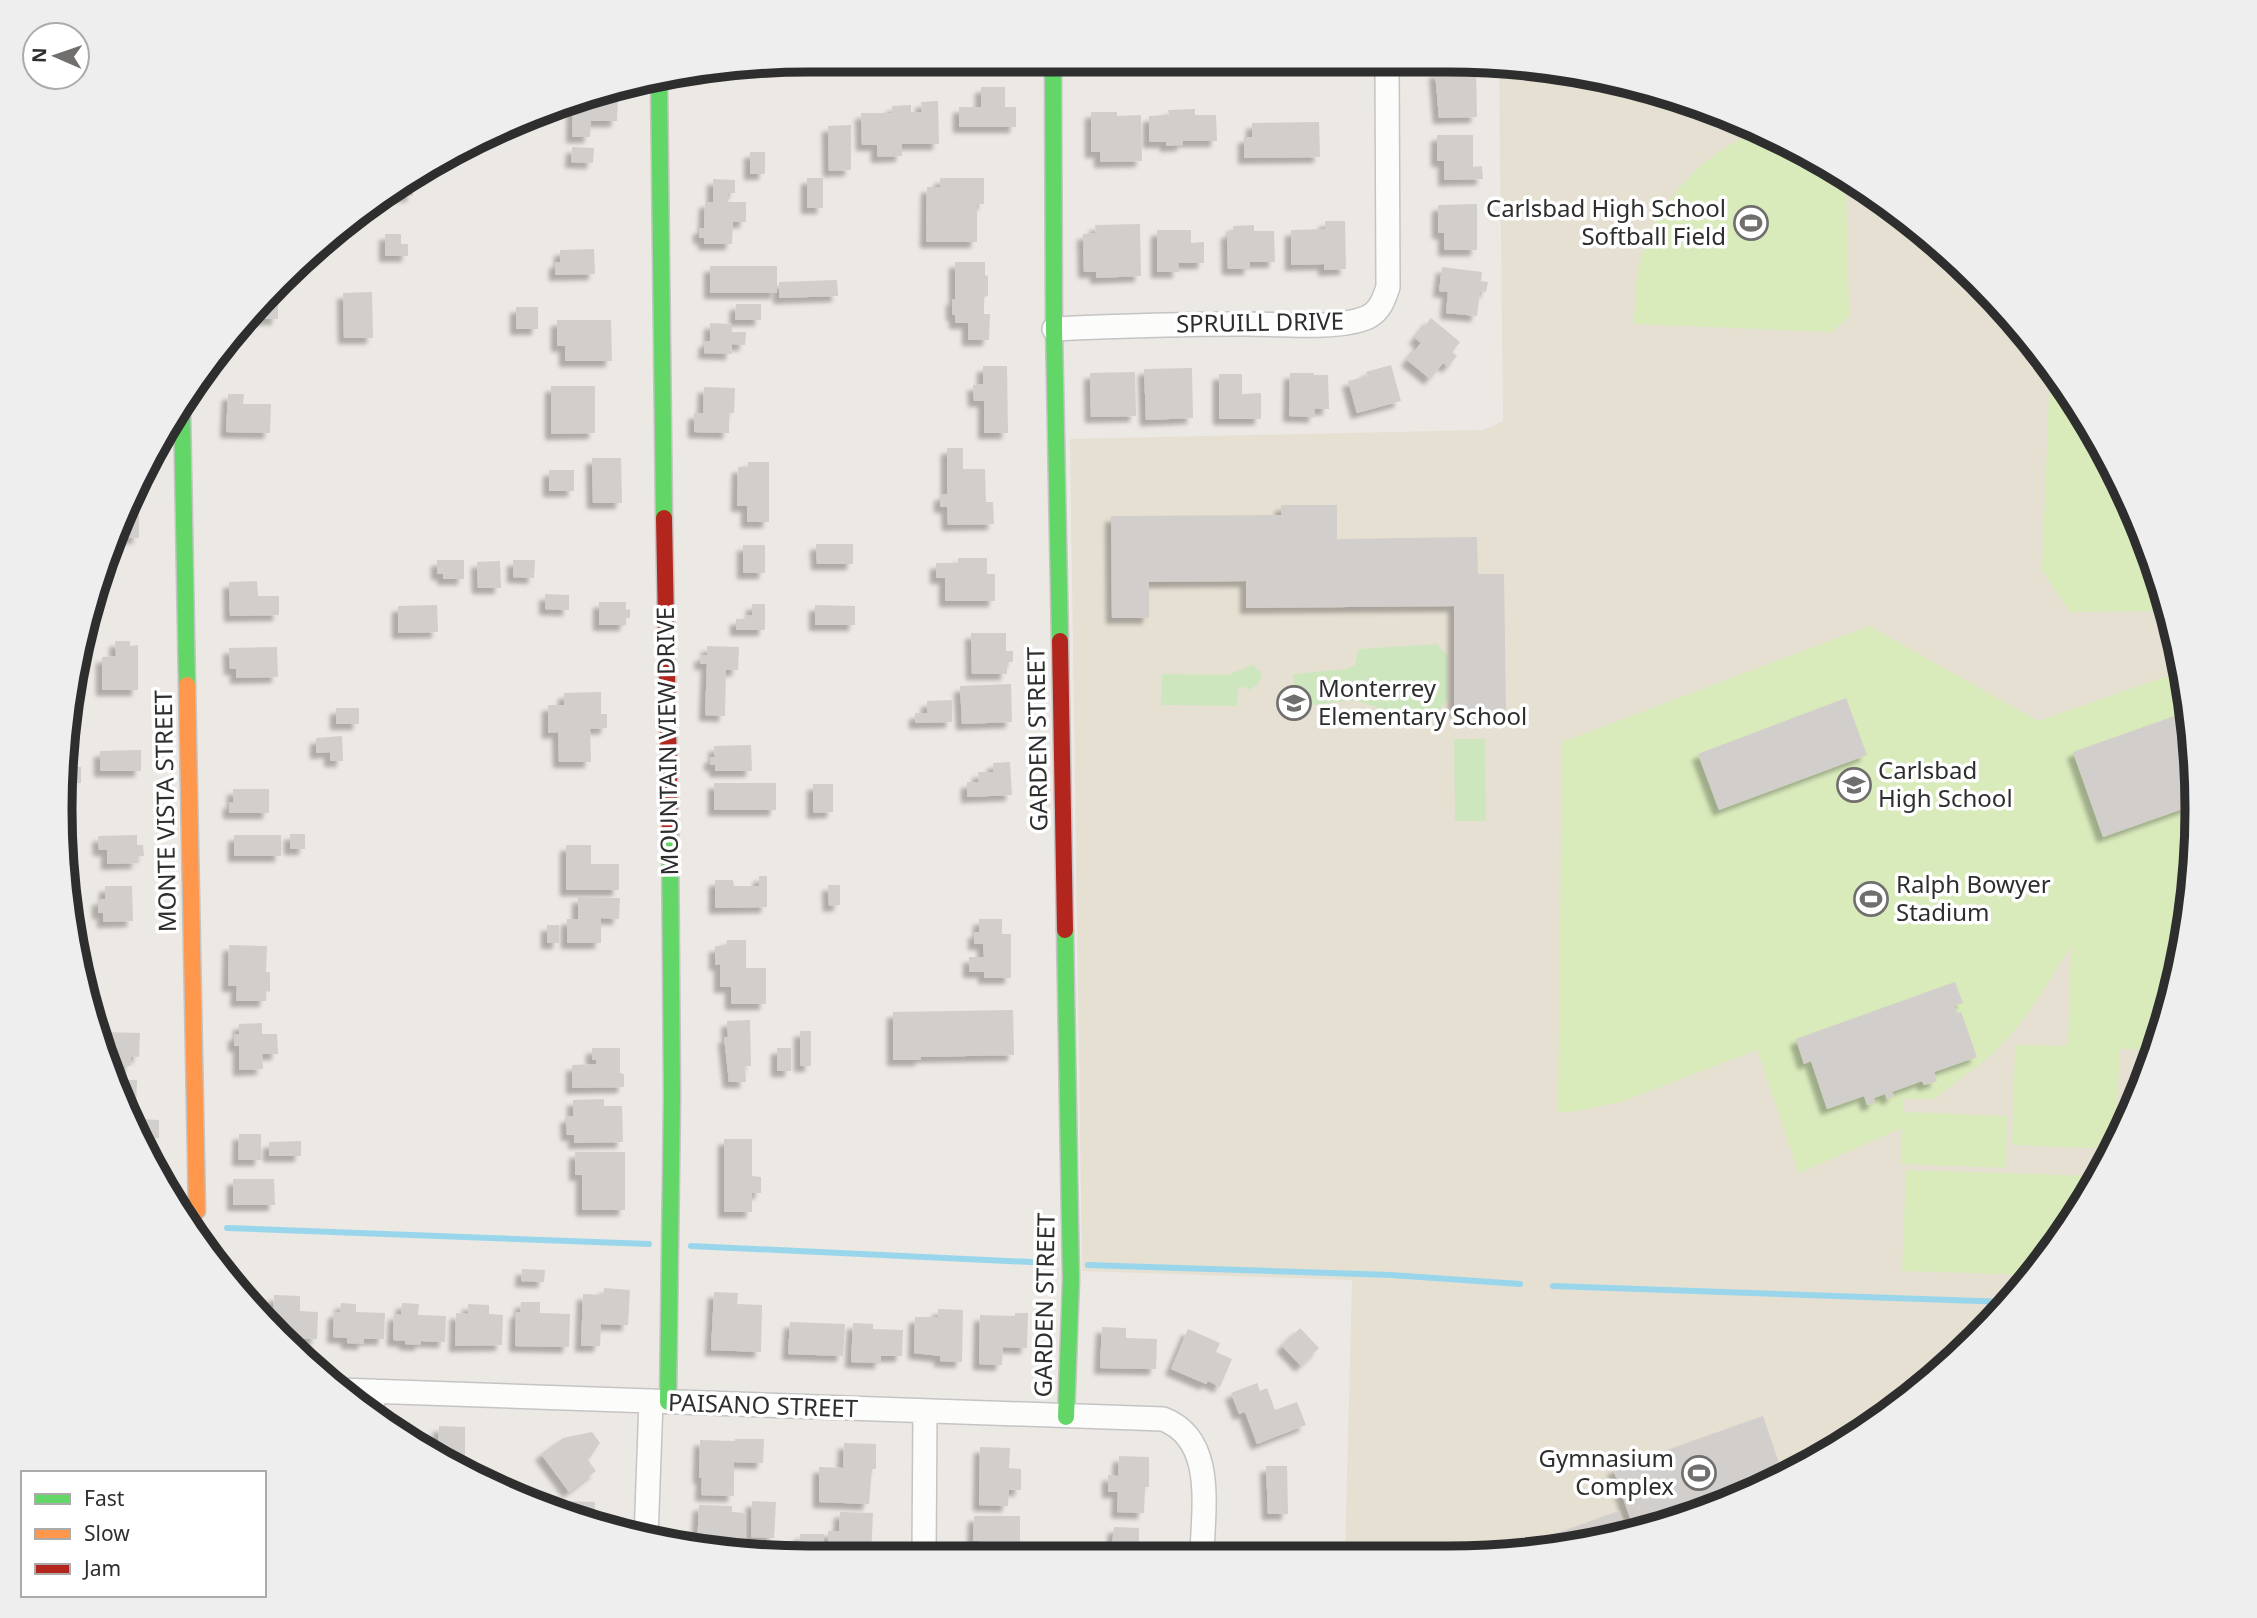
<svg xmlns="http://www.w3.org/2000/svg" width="2257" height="1618" viewBox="0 0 2257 1618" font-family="'Noto Sans',sans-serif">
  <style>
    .education { fill: #e6e0d3 }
    .green { fill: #cee6be }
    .pitch { fill: #d9eabb }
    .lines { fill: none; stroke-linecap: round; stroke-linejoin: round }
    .stream { stroke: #99d6ec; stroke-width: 6 }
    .building { fill: #d1cecb; filter: url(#shadow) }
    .street-casing { stroke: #c5c4c5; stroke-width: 26 }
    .fast-casing { stroke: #c5c4c5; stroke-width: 19 }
    .slow-casing { stroke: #c5c4c5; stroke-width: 19 }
    .jam-casing { stroke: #c5c4c5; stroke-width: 19 }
    .street { stroke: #fcfcfb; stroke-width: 23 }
    .fast { stroke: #63d668; stroke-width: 16 }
    .slow { stroke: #ff974d; stroke-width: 16 }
    .jam { stroke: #b3261e; stroke-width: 16 }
    .labels { text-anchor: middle; stroke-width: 7; stroke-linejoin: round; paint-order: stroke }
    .poi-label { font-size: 24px; fill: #2e2e2e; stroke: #fff; text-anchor: start }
    .street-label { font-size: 24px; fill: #2e2e2e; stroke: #fff }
    .rim { fill: none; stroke: #2e2e2e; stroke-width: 9 }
  </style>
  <defs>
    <filter id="shadow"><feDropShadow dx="-6" dy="6" stdDeviation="2" flood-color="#0004"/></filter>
  </defs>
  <rect width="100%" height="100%" fill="#ece8e4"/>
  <!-- education -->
  <path class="education" d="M1499,65L1595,74L1734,116L1823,160L1942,245L2012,315L2097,435L2158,568L2191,712L2196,858L2172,1003L2120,1141L2042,1266L1942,1373L1779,1481L1642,1533L1546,1552L1345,1553L1352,1280L1082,1271L1070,439L1483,430L1503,421Z"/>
  <!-- green -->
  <path class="green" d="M1437,644L1448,656V699L1436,713L1388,711L1355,700L1296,707L1293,674L1347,669L1355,665L1359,649Z
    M1252,665L1260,671L1262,678L1257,685L1249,690L1243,686L1238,689L1237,706L1161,705L1162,674L1228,675Z
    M1454,739H1485L1486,821H1455Z"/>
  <!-- pitch -->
  <path class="pitch" d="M1763,131L1823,160L1846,176L1849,317L1831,332L1634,324C1635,306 1635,287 1638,270C1649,211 1705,146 1763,131Z
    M2050,369L2097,435L2158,568L2168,611L2070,612L2042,571Z
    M1869,626L2038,721L2182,671L2191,712L2196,848L2184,852L2181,950H2176L2175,983L2172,1003L2154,1050L2120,1049L2115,1149L2012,1145L2015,1045L2068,1046L2071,946L2033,1006L2009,1037L1990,1056L1934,1099H1904L1903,1112L2007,1116L2006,1168L1901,1164L1902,1128L1799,1173L1757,1050L1621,1102C1599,1105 1581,1113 1558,1112L1562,742Z
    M1906,1170L2098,1176L2042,1266L2033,1275L1902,1271Z"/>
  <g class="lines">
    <!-- stream -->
    <path class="stream" d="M187,1226H189
      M227,1228L649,1244
      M691,1246L1052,1263
      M1088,1265L1391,1275L1520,1284
      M1553,1286L2008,1302"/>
  </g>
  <!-- building -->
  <path class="building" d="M1476,71L1477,117L1439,118L1435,72Z
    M981,87H1005V107H1016V127H959V107H981Z
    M597,91H607V99L618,98L617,121H591L590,137H572L573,99L583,98V96Z
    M938,101L939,144H902V156L877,157V145H862L861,113H892V106L911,105V112H922L921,102Z
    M1195,109V115H1216L1217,141H1183V145L1166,146V142H1149V116L1169,115L1168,110Z
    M1091,112H1117V116L1141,115L1142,161L1100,162V152H1091Z
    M1319,122L1320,157L1244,158V137H1252V123Z
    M851,125V170L829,171L828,126Z
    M1437,135H1473V167L1482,166L1483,179L1444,180V161H1437Z
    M572,147L594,148L593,163L571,162Z
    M750,152H765V174H750Z
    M409,177H413V196H381L393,186Z
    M807,178H823V208H807Z
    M940,178H984V204H977V242H926L927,187H940Z
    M713,179L735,180V193H728V202H746V222H733L732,244H704V238H699V228H704L705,202H713Z
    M1477,204V250H1444V233H1438V205Z
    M1325,221H1345L1346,269L1324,270V264L1291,265V230L1325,229Z
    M1140,224L1141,276L1096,278V272H1084L1083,234L1096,233L1095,225Z
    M1254,225V231H1274L1275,262H1250V269H1228L1227,232H1233V226Z
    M1157,230H1191V243L1204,242V263H1178L1179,272H1157Z
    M385,234H401V244H408V256H385Z
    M594,249L595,274L555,275V262H560V250Z
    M955,262H985V275L988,276V296L984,297V314H990L989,340H968V323H955V315H952V299H955Z
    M710,266H777V293H710Z
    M1442,267L1482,272L1481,281L1488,282L1486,292L1480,291L1477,316L1446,313L1448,292L1439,291Z
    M837,280L838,296L779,298V282Z
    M278,286V319H243L246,315Z
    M372,292L373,338H344L343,293Z
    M736,304H761V320H735Z
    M516,307H538V329H516Z
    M1431,318L1460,342L1452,352L1457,356L1448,367L1443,363L1430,379L1407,360L1421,343L1415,338Z
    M557,320H611L612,361H565V346H557Z
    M710,323L732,324V332H746L745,345L732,344V354L704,353L705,341H710Z
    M1391,365L1401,401L1357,413L1348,381L1368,376L1366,372Z
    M983,366H1007L1008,433H984V401H974L973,385L983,384Z
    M1192,368L1193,418L1146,420L1144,369Z
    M1135,372L1136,416L1091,417L1090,373Z
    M1290,373H1314V375H1328L1329,409H1315V417L1289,416Z
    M1219,374H1242V394L1261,393V419H1219Z
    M551,386H595V433L551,434Z
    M704,387L735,388L734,413H729V433L694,432V413H703Z
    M228,394H244L243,404H271L270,433L226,432Z
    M947,448H963V469H985L986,502H993L994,524L948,525L947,507H940V495L947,494Z
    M592,458H621L622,503H593Z
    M748,462H769V522H747V506H737L738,467H748Z
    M549,470H574V491H549Z
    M1281,505H1337V539L1477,537L1478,574H1504L1506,711H1454V606L1246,608V581L1149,582V618H1112L1111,516L1281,515Z
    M123,515H139V538L114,537Z
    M816,544H853V564H817Z
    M743,545H765V573H743Z
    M958,558H987V574H995V601H945V578H936V563H958Z
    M437,560H464V579H443V574H437Z
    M513,560H535L534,578L513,577Z
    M500,561L501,588H478L477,562Z
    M257,581L258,596H279V615L230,616L229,582Z
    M545,594L569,595V610L545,609Z
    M599,602H626V610L630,609V618H626V625H599Z
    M752,604H765V630H736V619H745V615H752Z
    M437,605L438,632L398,633V606Z
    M815,605L855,606V625H815Z
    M971,633H1006V651H1013V662H1007V674H972Z
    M115,641H130V646L138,645V690H102V657L116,656Z
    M707,646L739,647L738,670H726L725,716L705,715L707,664H700L701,655H707Z
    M277,647L278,677L236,678V669H230L229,648Z
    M1011,684L1012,722L962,724L960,686Z
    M601,692V714H607V728L590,729L591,762H559L558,732L548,733V705H564V693Z
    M1846,698L1867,755L1719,810L1698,754Z
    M952,700V722L915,723V713H927V701Z
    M336,708H359V724H336Z
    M2186,712L2192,728L2193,776L2182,780L2191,806L2103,837L2073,752Z
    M342,736L343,761H330V752L316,753V738Z
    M751,745L752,771H715V765H710V757H715L714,746Z
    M141,750V771H100V751Z
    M1010,762L1012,795L967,797V782H979L978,772H993V763Z
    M66,767H81V783H66Z
    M714,783H776V810H714Z
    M813,784H833V812L813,813Z
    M233,789H269V813H229V802L233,803Z
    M290,834H305V849H290Z
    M137,835V845H143L144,856H137L138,863L107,864V850H99L98,836Z
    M234,835H281V856H234Z
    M566,845H591V864H619V890H566Z
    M759,876H767V907L715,908V880H733L734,886H759Z
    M828,885H840V905L829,906Z
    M105,886H132L133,921L103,922V913H98V899H105Z
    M578,897L620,898L619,919L601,918V943H567V919H578Z
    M979,919H1002V934H1011V978H984V972H969V957H984L983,944H974V932H979Z
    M547,925H559V943H547Z
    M727,940H746V968H766V1004H731V987H720V964L715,965V946H726Z
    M229,945L267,946L266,972H270V992L266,991V1001H236L237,986H228Z
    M1955,982L1963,1003L1954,1006L1957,1013L1961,1012L1977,1057L1934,1072L1937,1081L1924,1085L1922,1081L1892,1092L1894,1096L1887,1099L1885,1094L1874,1098L1875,1103L1867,1105L1864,1096L1827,1109L1811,1061L1804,1064L1796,1039Z
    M1013,1010L1014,1055L921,1057V1060H893V1012Z
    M750,1020L751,1066H745L746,1082H729L724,1037H728L727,1021Z
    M262,1023V1034H277L278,1054H262L263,1069L239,1070V1046H234V1035L239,1034V1024Z
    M800,1031H811V1066H800Z
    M103,1032L140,1033L139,1057L131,1056V1066H109V1056H106L101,1039Z
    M592,1048H620V1073L624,1074V1087L572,1088V1065L596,1064V1060H592Z
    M777,1048H791V1071H777Z
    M111,1075H123L122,1080H137L136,1106H122L117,1096Z
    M604,1099V1106H622L623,1142L574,1143V1135H567L566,1117L573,1116V1100Z
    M139,1119L159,1120V1138H145V1149L139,1138Z
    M239,1134H261V1160H238Z
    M724,1139H752V1176L761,1177V1193H752V1212H724Z
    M301,1141V1156H269V1142Z
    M575,1152H625V1210H582V1175H575Z
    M233,1179H274L275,1205H233Z
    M522,1269L545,1270L544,1282L521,1281Z
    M604,1288L630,1290L628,1325L601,1324L600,1346H581L583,1294L604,1295Z
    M714,1292L738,1293L737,1304L762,1305L761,1352L711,1350Z
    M274,1295L300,1296V1311L318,1312L317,1339L283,1338L273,1329Z
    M521,1302H540V1313L570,1314L569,1347L515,1346L516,1312H520Z
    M341,1303L356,1304V1312L385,1313L384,1339H364V1344L347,1343V1338L333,1337L334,1312H340Z
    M402,1303L419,1304L418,1315L446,1316L445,1342L421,1341V1345L405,1344V1341L393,1340L394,1314H401Z
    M468,1304L489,1305V1314L503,1315L502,1345L455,1346L456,1313L468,1314Z
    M938,1309L963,1310L962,1362L940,1361V1356L914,1353L915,1317H938Z
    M1015,1313H1028L1027,1348L1003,1347L1002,1365L979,1364L980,1315L1015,1316Z
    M790,1322L845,1324L843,1356L788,1354Z
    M853,1323L873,1324V1329L903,1330L902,1356H881V1363L851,1362Z
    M1102,1327L1126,1328V1338L1157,1339L1156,1369L1100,1368Z
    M1300,1328L1319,1348L1301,1366L1282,1346Z
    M1188,1329L1220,1343L1216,1352L1232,1359L1220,1387L1208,1381L1206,1384L1171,1369Z
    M1257,1383L1260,1391L1267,1388L1275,1410L1297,1402L1306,1425L1257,1444L1245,1412L1239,1414L1231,1393Z
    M1763,1416L1784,1478L1779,1481L1642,1533L1546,1552H1526L1523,1545L1619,1511L1624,1524L1631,1521L1613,1469Z
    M439,1426L465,1427V1471H474L473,1479L427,1450V1447H438Z
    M592,1432L600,1443L588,1460L596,1471L569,1492L541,1454L563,1438Z
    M735,1439H764L763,1463L734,1462V1496L701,1495L702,1478H699L700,1440L735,1441Z
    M844,1443L876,1444V1469H872L869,1504L819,1502V1467L843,1468Z
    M980,1447L1010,1448L1009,1468L1021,1469V1490H1009L1008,1506L979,1505Z
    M1119,1456L1149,1457V1487H1145L1144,1513L1117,1512L1118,1492H1108V1475L1118,1476Z
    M1266,1466H1287L1288,1514H1268Z
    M566,1501L595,1502L594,1525L566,1514Z
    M752,1501L776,1502L774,1538L751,1537Z
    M699,1505L732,1506V1512L746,1513L745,1554L697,1546Z
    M840,1512L873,1513L871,1556H828V1531H839Z
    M974,1516H1020V1544L1009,1543L1008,1555L978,1556V1541H973Z
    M1114,1527L1139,1528V1544H1146V1555H1111Z
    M800,1534H824V1557H799Z
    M1252,1547L1297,1549V1554H1251Z"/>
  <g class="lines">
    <!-- street casing -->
    <g class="street-casing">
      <path id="street" d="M1054,329C1118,326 1182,324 1246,324C1278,324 1340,330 1368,317C1380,311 1384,299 1388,287L1387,60
        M339,1390L1163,1419C1216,1439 1203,1509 1202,1554
        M372,1416L373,1391
        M646,1538L651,1401
        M924,1556L925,1412"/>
    </g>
    <!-- fast casing -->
    <g class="fast-casing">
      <path id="fast" d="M1053,60L1054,329L1060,641
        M659,79L664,518
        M182,410L187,685
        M1065,930L1071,1280L1066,1417
        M668,1402L672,1096L670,834"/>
    </g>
    <!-- slow casing -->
    <g class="slow-casing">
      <path id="slow" d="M187,685L197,1211"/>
    </g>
    <!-- jam casing -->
    <g class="jam-casing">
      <path id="jam" d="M664,518L670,834
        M1060,641L1065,930"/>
    </g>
    <!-- street -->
    <use href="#street" class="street"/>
    <!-- fast -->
    <use href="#fast" class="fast"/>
    <!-- slow -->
    <use href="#slow" class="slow"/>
    <!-- jam -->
    <use href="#jam" class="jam"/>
  </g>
  <!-- icons -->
  <defs>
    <g id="stadium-ring" transform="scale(1.75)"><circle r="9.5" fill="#fff" stroke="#706f6e" stroke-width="1.5"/><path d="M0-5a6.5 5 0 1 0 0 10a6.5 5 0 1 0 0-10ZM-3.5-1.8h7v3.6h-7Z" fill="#706f6e"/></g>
    <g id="school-ring" transform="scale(1.75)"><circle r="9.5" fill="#fff" stroke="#706f6e" stroke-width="1.5"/><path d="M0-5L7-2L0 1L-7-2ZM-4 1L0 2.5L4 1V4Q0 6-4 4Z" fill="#706f6e"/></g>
  </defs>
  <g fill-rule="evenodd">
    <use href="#stadium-ring" x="1751" y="223"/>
    <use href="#school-ring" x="1294" y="703"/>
    <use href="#school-ring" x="1854" y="785"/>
    <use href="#stadium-ring" x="1871" y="899"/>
    <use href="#stadium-ring" x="1699" y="1473"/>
  </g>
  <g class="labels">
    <!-- poi labels -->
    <g class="poi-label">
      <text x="1726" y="217" text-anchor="end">Carlsbad High School<tspan x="1726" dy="28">Softball Field</tspan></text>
      <text x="1318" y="697">Monterrey<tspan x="1318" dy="28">Elementary School</tspan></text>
      <text x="1878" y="779">Carlsbad<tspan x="1878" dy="28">High School</tspan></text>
      <text x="1896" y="893">Ralph Bowyer<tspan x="1896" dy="28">Stadium</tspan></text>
      <text x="1674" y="1467" text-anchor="end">Gymnasium<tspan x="1674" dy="28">Complex</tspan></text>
    </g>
    <!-- street labels -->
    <g class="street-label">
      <text transform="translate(1260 323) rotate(-1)" y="8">SPRUILL DRIVE</text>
      <text transform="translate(1038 739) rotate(-91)" y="8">GARDEN STREET</text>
      <text transform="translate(668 741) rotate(-91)" y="8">MOUNTAIN VIEW DRIVE</text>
      <text transform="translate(166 811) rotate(-91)" y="8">MONTE VISTA STREET</text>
      <text transform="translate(1045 1305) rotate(-89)" y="8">GARDEN STREET</text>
      <text transform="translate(763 1406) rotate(2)" y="8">PAISANO STREET</text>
    </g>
  </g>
  <!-- crop -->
  <path d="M0 0H2257V1618H0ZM809 72H1448A737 737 0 0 1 2185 809V809A737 737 0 0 1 1448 1546H809A737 737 0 0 1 72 809V809A737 737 0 0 1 809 72Z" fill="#eee" fill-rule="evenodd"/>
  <path class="rim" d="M809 72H1448A737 737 0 0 1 2185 809V809A737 737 0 0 1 1448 1546H809A737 737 0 0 1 72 809V809A737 737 0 0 1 809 72Z"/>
  <!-- legend -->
  <rect x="21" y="1471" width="245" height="126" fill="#ffffff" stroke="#ababab" stroke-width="2"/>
  <rect x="35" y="1494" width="35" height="10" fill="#63d668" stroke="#ababab" stroke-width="2"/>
  <text x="84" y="1506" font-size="21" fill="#2e2e2e">Fast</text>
  <rect x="35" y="1529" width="35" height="10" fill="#ff974d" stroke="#ababab" stroke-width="2"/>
  <text x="84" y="1541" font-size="21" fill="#2e2e2e">Slow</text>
  <rect x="35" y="1564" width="35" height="10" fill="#b3261e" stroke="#ababab" stroke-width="2"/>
  <text x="84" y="1576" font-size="21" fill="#2e2e2e">Jam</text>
  <!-- north arrow -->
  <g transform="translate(56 56) rotate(272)"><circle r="33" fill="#ffffff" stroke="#ababab" stroke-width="2"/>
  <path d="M0-5L12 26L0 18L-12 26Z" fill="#706f6e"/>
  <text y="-10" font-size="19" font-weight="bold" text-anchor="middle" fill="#2e2e2e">N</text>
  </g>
</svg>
